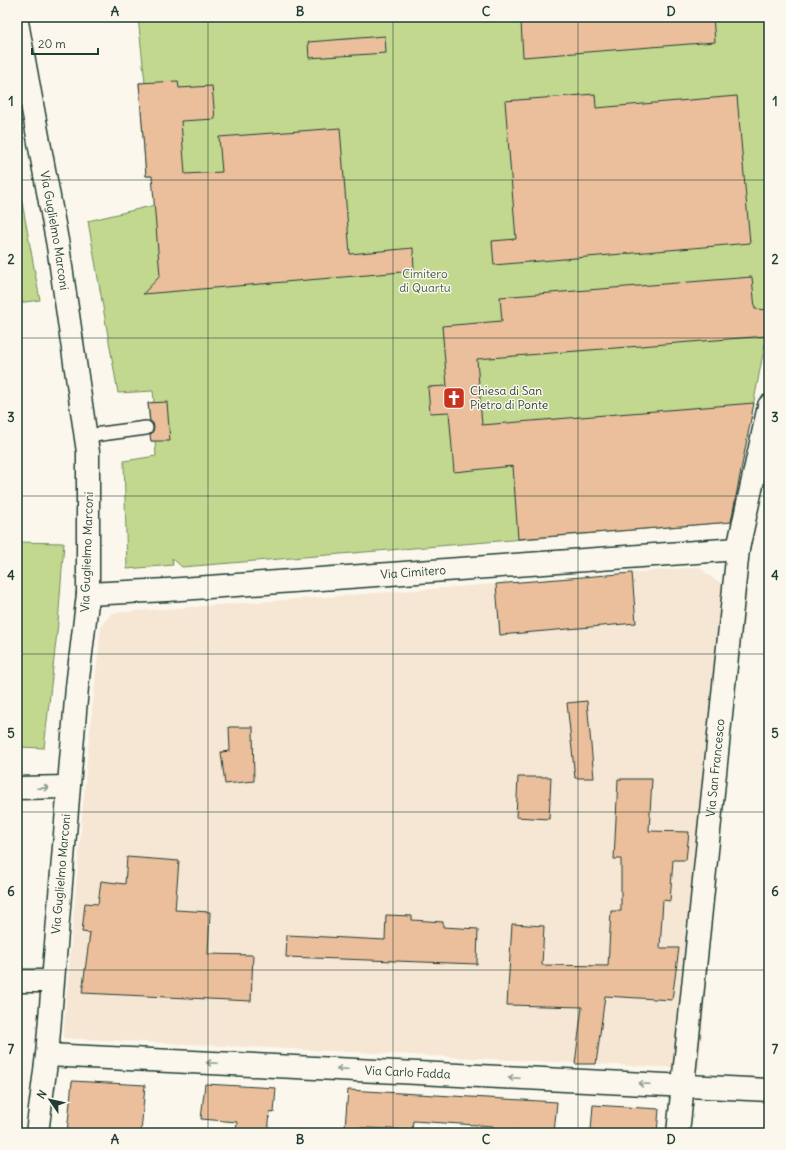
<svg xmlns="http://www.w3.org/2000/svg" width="786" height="1150" viewBox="0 0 786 1150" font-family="Delius,sans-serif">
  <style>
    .built { fill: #f6e6d4 }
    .green { fill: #c2d88e; stroke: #708a61 }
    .building { fill: #ebbf9b; stroke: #1f3d34 }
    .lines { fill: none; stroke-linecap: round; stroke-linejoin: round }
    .lane-casing { stroke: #1f3d34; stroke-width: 16 }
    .street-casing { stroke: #1f3d34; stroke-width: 25 }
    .secondary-casing { stroke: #1f3d34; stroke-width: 25 }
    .lane { stroke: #fbf7ec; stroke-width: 13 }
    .street { stroke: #fbf7ec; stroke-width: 22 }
    .secondary { stroke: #fbf7ec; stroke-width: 22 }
    .oneway { stroke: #8d9a90 }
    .grid { fill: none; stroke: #1f3d34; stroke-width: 1; stroke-opacity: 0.55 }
    .labels { text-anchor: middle; stroke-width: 3; stroke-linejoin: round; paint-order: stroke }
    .street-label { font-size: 12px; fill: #1f3d34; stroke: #fbf7ec }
    .park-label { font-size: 12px; fill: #405c46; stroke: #fbf7ec }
    .poi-label { font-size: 12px; fill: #1f3d34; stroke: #fbf7ec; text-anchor: start }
    .neatline { fill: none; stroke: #1f3d34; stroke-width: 1.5 }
    .grid-label { font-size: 13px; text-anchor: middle; font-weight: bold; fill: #1f3d34 }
  </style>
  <rect width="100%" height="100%" fill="#fbf7ec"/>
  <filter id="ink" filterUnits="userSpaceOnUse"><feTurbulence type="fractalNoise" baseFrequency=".025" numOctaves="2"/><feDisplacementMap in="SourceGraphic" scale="8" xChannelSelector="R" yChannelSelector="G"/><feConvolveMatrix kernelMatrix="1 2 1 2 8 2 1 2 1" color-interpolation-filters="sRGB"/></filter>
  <g filter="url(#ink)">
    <!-- built -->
    <path class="built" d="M699,567L716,581L748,587L721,814L699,1069L63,1038L87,760L101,626L112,613L496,584Z"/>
    <!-- green -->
    <path class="green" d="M138,17H769V322L731,522L182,567L172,558L173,565L127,569L124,461L156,456L155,441H151L148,403L154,402L153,391L118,393L88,221L155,205L153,176H146L139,83H145Z
      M17,175L40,300L17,303Z
      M17,542L64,543L58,623L44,748L17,747Z"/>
    <!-- building -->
    <path class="building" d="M604,17H713L715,42L523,57L521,22Z
      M385,36L386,53L309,58L308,42Z
      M178,81L179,88L212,86L215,119L181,121L185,174L222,172L219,137L340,128L350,254L413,248L414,271L143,294L160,276L152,176H146L139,83Z
      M595,94L596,108L737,96L750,243L494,265L492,241L516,239L505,101Z
      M752,277L755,309L769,310V322L766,336L477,359L482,425L754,403L731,522L518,539L513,466L454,472L449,412L430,413L428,387L447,386L442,326L502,321L500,297Z
      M167,402L170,441H151L150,435L153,431L154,427L153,423L150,421L148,403Z
      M632,573L636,623L500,635L496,584Z
      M587,701L594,778H575L567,703Z
      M229,727H253L254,781L225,784L221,752L230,751Z
      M518,777H551L549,819L516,817Z
      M618,779H652L649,831L689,832L686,860H673L670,901L663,900L660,948H679L672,1000L605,996L596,1064H575L582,1007L507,1005L512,924L544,926L542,965L608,966L611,911H621V859H614Z
      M127,857L179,861L175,910L210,912L208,954L253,955L251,1001L82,993L90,933L82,932L85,903L98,904L101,881L125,884Z
      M386,915L412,916V920L443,922V927L478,929L477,964L286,957L287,935L385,940Z
      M72,1081L145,1085L141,1133H67Z
      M205,1084L276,1088L274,1113L270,1112L268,1133H236L237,1122L201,1119Z
      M348,1090L557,1102L554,1133L493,1130V1126L413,1121L412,1130L345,1127Z
      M593,1105L659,1109L657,1133H626L591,1130Z"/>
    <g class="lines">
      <!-- lane casing -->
      <g class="lane-casing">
        <path id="lane" d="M86,436L146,428"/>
      </g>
      <!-- street casing -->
      <g class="street-casing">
        <g id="street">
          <path id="s1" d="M88,594L167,590L738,549"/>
          <path d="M17,788L68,787"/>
          <path d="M17,981H52"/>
          <path id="s2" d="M47,1055L769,1090"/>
          <path id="s3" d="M678,1133L738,549L769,406"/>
        </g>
      </g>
      <!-- secondary casing -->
      <g class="secondary-casing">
        <g id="secondary">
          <path id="s4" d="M17,22L58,246L88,452V594L77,687L47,1055L37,1133"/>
        </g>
      </g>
      <!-- lane -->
      <use href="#lane" class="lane"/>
      <!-- street -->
      <use href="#street" class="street"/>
      <!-- secondary -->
      <use href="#secondary" class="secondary"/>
    </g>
    <!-- one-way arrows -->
    <defs><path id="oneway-shaft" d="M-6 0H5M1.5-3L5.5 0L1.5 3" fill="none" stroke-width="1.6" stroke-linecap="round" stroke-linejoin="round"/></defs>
    <g class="oneway">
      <use href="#oneway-shaft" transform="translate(43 788) rotate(-2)"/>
      <use href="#oneway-shaft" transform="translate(212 1063) rotate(-177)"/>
      <use href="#oneway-shaft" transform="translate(342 1069) rotate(-177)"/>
      <use href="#oneway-shaft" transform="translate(514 1078) rotate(-177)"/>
      <use href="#oneway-shaft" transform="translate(644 1084) rotate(-177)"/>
    </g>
  </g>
  <!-- grid -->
  <path class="grid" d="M208,17V1133M393,17V1133M578,17V1133M17,180H769M17,338H769M17,496H769M17,654H769M17,812H769M17,970H769"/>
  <!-- icons -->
  <defs>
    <g id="church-square" transform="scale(1.15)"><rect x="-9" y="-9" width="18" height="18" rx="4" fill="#c8321e" stroke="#fbf7ec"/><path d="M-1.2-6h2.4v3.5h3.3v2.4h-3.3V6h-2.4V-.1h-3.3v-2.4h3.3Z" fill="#fff"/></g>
  </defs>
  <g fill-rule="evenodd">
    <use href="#church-square" x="454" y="398"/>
  </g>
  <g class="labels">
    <!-- street labels -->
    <g class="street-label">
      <text dy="4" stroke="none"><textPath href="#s4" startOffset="212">Via Guglielmo Marconi</textPath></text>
      <text transform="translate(87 552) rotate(-88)" y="4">Via Guglielmo Marconi</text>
      <text dy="4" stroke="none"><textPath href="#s1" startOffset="326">Via Cimitero</textPath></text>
      <text dy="4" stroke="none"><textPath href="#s3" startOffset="367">Via San Francesco</textPath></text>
      <text transform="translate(61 874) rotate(-85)" y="4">Via Guglielmo Marconi</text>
      <text dy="4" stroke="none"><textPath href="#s2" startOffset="361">Via Carlo Fadda</textPath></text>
    </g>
    <!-- park labels -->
    <g class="park-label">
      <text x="425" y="278">Cimitero<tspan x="425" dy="14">di Quartu</tspan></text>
    </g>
    <!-- poi labels -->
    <g class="poi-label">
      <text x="470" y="395">Chiesa di San<tspan x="470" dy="14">Pietro di Ponte</tspan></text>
    </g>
  </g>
  <!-- margin -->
  <rect width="786" height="1150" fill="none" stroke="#fbf7ec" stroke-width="44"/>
  <!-- north arrow -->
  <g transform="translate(50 1100) rotate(304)" stroke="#fbf7ec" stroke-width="3" paint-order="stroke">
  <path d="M0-3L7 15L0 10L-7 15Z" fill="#1f3d34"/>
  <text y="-6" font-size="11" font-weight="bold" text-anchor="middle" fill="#1f3d34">N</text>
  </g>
  <!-- scale -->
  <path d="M32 48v6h66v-6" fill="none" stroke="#1f3d34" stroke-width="2"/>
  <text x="38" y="48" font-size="12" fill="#1f3d34" stroke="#fbf7ec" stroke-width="3" paint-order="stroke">20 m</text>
  <rect x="22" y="22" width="742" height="1106" class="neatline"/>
  <g class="grid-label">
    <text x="115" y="16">A</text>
    <text x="300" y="16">B</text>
    <text x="486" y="16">C</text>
    <text x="671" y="16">D</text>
    <text x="11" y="106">1</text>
    <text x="775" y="106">1</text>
    <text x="11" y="264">2</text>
    <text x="775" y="264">2</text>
    <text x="11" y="422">3</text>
    <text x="775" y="422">3</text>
    <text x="11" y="580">4</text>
    <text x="775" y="580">4</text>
    <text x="11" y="738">5</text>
    <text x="775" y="738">5</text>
    <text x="11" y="896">6</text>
    <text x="775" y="896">6</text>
    <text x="11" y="1054">7</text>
    <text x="775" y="1054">7</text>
    <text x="115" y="1144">A</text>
    <text x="300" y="1144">B</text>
    <text x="486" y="1144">C</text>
    <text x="671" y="1144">D</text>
  </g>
</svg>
